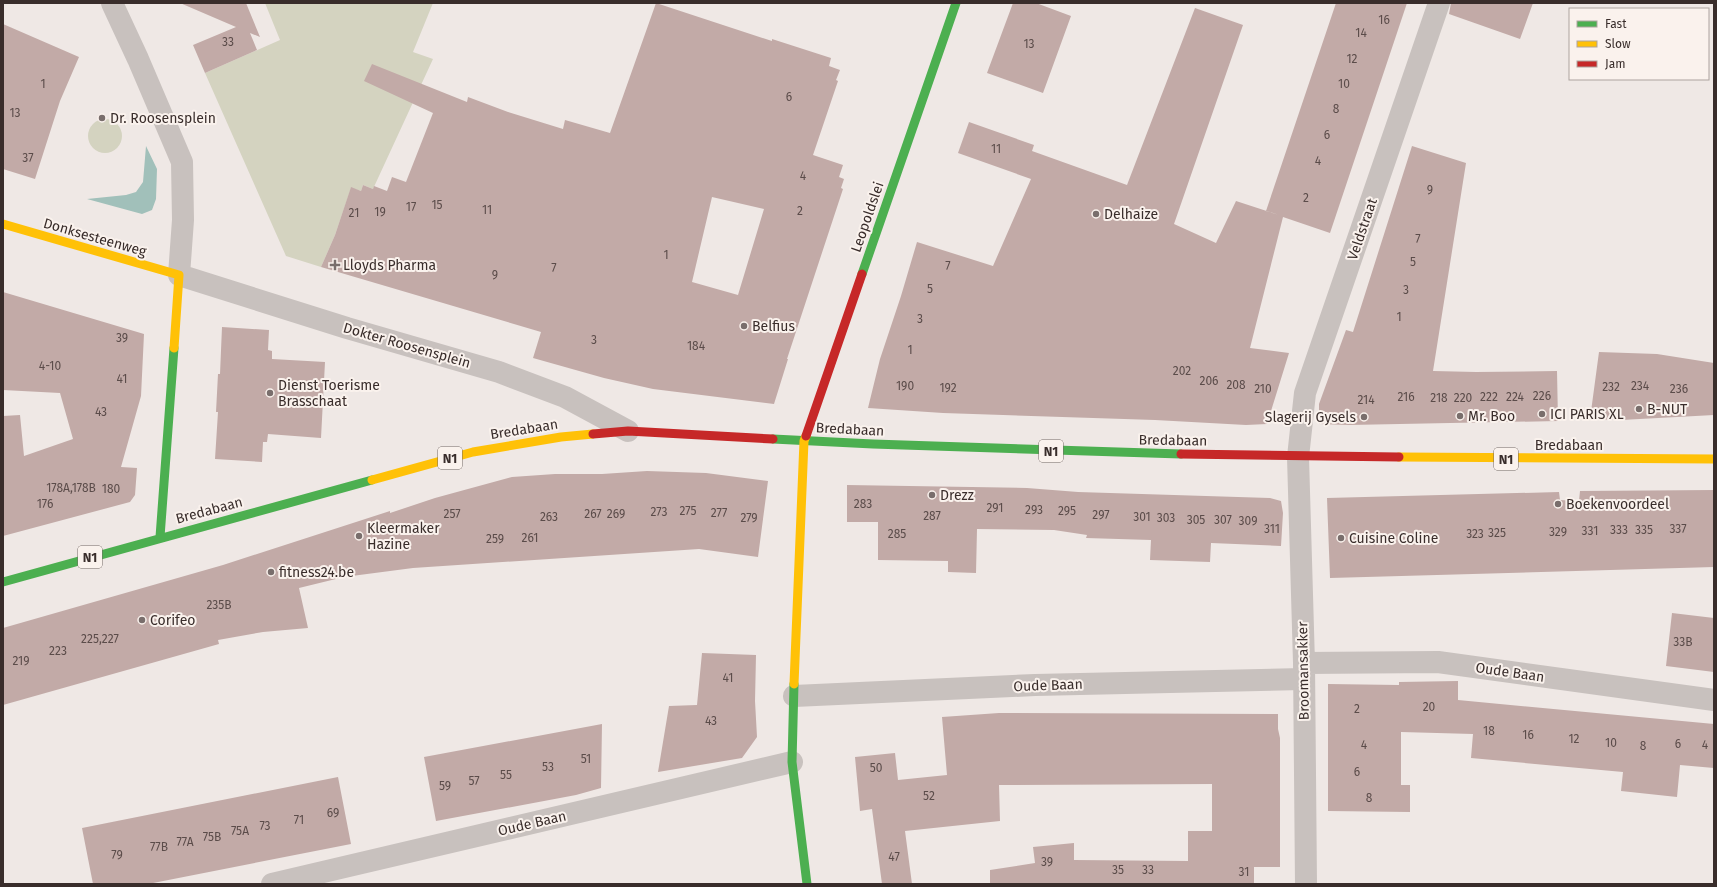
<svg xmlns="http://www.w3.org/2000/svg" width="1717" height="887" viewBox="0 0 1717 887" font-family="'Fira Sans',sans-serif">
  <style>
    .green { fill: #d4d3c0 }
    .water { fill: #a1c0ba }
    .building { fill: #c2aaa7; fill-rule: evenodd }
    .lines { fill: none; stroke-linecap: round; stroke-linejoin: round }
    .street { stroke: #c8c1be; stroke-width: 22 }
    .fast { stroke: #4caf50; stroke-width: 9 }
    .slow { stroke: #ffc107; stroke-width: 9 }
    .jam { stroke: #c62828; stroke-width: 9 }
    .poi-dot { fill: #796e6c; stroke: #faf2ed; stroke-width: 1.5 }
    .labels { text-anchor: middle; stroke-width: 4; stroke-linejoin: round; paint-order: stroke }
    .number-label { font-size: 12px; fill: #5b4c4a }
    .shield { fill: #faf2ed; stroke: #736865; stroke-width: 1 }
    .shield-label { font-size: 13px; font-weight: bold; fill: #392d2b }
    .poi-label { font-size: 14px; fill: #392d2b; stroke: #faf2ed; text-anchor: start }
    .street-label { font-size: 14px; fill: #392d2b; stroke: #faf2ed }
  </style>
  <rect width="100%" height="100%" fill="#efe8e5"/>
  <!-- green -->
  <path class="green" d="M265,3H433L413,52L433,59L373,189L363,185L361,191L351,188L335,235L321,267L286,256L205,73L280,40Z
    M88 136a17 17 0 1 1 34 0a17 17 0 1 1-34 0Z"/>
  <!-- water -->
  <path class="water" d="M146,146L157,169L156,199L152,210L142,214L87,199L126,195L136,192L143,182Z"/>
  <!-- building -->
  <path class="building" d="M180,3H246L260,37L250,33L257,50L205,73L193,45L236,27Z
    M656,3L772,41V39L831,58L829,66L840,70L836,80L838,81L813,155L843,165L839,177L844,179L841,188L843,189L787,359H788L774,404L653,389L604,378L533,358L541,332L321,267L335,235L351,187L361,191L363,185L373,189L374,186L387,191L392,177L406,182L433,113L364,81L372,64L467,102L468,97L508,112L563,129L565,120L610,133ZM712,197L764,209L738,295L692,282Z
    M1013,3H1036L1071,16L1043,93L987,73Z
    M1336,3H1407L1330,233L1283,217L1250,348L1289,353L1267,424L1246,425L1155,420L943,413L868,408L880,359L901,296L917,242L993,266L1031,179L958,153L969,122L1034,145L1032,151L1127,185L1195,8L1243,25L1174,224L1216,243L1236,201L1279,215L1266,211Z
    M1451,3H1533L1520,39L1449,14Z
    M3,24L79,57L60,101L35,179L3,169Z
    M1412,146L1466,163L1433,371L1476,372L1557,371L1558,421L1349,425L1319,424V404L1346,330L1353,332Z
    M3,292L144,334L141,396L121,467L137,468L135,495L130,502L3,536V416L20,415L24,456L73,439L60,393L3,390Z
    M222,327L269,330L268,350L272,351V359L325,362L321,438L268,434L267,442H263L262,462L215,459L218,412H216L218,374H220Z
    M1599,352L1657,354L1714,363V415L1621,420L1590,419Z
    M647,471L706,473L768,481L758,557L699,549L413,568L344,577L299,588L308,628L263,632L218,640L219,644L3,705V628L223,565L390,511V513L435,498L512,477L555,474H602Z
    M847,485L1027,488L1078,492L1270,498L1281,501L1283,513L1281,546L1211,543L1210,562L1150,560L1151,540L1086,538L1087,535L1054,530L977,529L976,573L948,572V561L878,560V522H847Z
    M1714,490V567L1330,578L1327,498L1559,492L1560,500L1579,501L1580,491Z
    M1672,613L1714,618V672L1666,666Z
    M702,653L756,655L755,701L757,737L742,758L658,772L669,706L697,705Z
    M1458,681V700L1714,724V768L1680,765L1677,797L1621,791L1623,772L1471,758L1473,734L1401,732V785H1410V812L1328,811V684L1399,685V682Z
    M999,713L1278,714V729L1280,738V867H1254V884H990V870L1035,863L1033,847L1074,843V860L1188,861V831H1212V784L999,785L1000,821L905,831L912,884H882L872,809L860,811L855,757L895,753L898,780L947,775L942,717Z
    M602,724L601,788L576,795L436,821L424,757Z
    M338,777L351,844L148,884H93L82,828Z"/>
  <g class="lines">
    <!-- street -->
    <path class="street" d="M112,3L138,59L182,162L183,220L179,275L347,328L499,372L565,397L628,431
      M1304,663L1438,662L1714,700
      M794,696L1035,685L1303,679
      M272,884L792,762
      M1306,884L1304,663L1298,457L1305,393L1439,3"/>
    <!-- fast -->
    <path class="fast" d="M862,274L956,3
      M773,439L873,444L1181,454
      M160,537L174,348
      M3,582L372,480
      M794,684L792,762L807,884"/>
    <!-- slow -->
    <path class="slow" d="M3,224L179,275L174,348
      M1399,457L1714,459
      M372,480L473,452L561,437L593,434
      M794,684L804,441L806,436"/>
    <!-- jam -->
    <path class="jam" d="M593,434L628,431L773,439
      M806,436L862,274
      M1181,454L1399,457"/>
  </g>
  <!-- markers -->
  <g class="poi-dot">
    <circle cx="102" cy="118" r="4"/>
    <circle cx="1096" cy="214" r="4"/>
    <path d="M333 259h4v4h4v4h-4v4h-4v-4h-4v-4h4z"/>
    <circle cx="744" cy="326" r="4"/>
    <circle cx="270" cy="393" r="4"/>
    <circle cx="1639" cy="409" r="4"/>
    <circle cx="1542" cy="414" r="4"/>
    <circle cx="1460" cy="416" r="4"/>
    <circle cx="1364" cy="417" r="4"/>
    <circle cx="932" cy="495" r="4"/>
    <circle cx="1558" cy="504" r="4"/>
    <circle cx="359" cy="536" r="4"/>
    <circle cx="1341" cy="538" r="4"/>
    <circle cx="271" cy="572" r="4"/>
    <circle cx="142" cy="620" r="4"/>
  </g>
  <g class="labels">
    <!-- number labels -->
    <g class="number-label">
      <text x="1384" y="24">16</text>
      <text x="1361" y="37">14</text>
      <text x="228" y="46">33</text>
      <text x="1029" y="48">13</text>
      <text x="1352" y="63">12</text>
      <text x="43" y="88">1</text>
      <text x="1344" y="88">10</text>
      <text x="789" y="101">6</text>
      <text x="1336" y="113">8</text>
      <text x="15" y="117">13</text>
      <text x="1327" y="139">6</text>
      <text x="996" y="153">11</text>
      <text x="28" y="162">37</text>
      <text x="1318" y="165">4</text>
      <text x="803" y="180">4</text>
      <text x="1430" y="194">9</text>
      <text x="1306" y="202">2</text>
      <text x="437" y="209">15</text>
      <text x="411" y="211">17</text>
      <text x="487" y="214">11</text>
      <text x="800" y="215">2</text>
      <text x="380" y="216">19</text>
      <text x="354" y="217">21</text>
      <text x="1418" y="243">7</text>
      <text x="666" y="259">1</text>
      <text x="1413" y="266">5</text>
      <text x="948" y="270">7</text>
      <text x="554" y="272">7</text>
      <text x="495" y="279">9</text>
      <text x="930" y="293">5</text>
      <text x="1406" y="294">3</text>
      <text x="1399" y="321">1</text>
      <text x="920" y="323">3</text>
      <text x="122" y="342">39</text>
      <text x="594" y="344">3</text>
      <text x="696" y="350">184</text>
      <text x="910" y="354">1</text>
      <text x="50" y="370">4-10</text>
      <text x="1182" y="375">202</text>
      <text x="122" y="383">41</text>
      <text x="1209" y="385">206</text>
      <text x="1236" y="389">208</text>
      <text x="905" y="390">190</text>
      <text x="1640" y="390">234</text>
      <text x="1611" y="391">232</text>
      <text x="948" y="392">192</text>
      <text x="1263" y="393">210</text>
      <text x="1679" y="393">236</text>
      <text x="1542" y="400">226</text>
      <text x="1406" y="401">216</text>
      <text x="1489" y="401">222</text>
      <text x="1515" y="401">224</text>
      <text x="1439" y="402">218</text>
      <text x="1463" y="402">220</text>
      <text x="1366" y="404">214</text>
      <text x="101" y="416">43</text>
      <text x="71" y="492">178A,178B</text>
      <text x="111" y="493">180</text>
      <text x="45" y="508">176</text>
      <text x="863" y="508">283</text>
      <text x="995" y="512">291</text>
      <text x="1034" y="514">293</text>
      <text x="688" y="515">275</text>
      <text x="1067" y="515">295</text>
      <text x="659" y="516">273</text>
      <text x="719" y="517">277</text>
      <text x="452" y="518">257</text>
      <text x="593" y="518">267</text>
      <text x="616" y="518">269</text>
      <text x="1101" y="519">297</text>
      <text x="932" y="520">287</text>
      <text x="549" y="521">263</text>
      <text x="1142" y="521">301</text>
      <text x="749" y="522">279</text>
      <text x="1166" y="522">303</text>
      <text x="1196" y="524">305</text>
      <text x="1223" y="524">307</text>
      <text x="1248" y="525">309</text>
      <text x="1272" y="533">311</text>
      <text x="1678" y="533">337</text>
      <text x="1619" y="534">333</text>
      <text x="1644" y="534">335</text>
      <text x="1590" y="535">331</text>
      <text x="1558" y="536">329</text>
      <text x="1497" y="537">325</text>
      <text x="897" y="538">285</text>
      <text x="1475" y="538">323</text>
      <text x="530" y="542">261</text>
      <text x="495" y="543">259</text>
      <text x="219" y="609">235B</text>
      <text x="100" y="643">225,227</text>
      <text x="1683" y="646">33B</text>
      <text x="58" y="655">223</text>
      <text x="21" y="665">219</text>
      <text x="728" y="682">41</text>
      <text x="1429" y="711">20</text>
      <text x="1357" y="713">2</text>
      <text x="711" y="725">43</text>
      <text x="1489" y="735">18</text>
      <text x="1528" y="739">16</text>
      <text x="1574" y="743">12</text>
      <text x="1611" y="747">10</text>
      <text x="1678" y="748">6</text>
      <text x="1364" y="749">4</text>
      <text x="1705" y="749">4</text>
      <text x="1643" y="750">8</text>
      <text x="586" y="763">51</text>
      <text x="548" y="771">53</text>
      <text x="876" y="772">50</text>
      <text x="1357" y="776">6</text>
      <text x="506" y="779">55</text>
      <text x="474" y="785">57</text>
      <text x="445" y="790">59</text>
      <text x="929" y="800">52</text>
      <text x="1369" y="802">8</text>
      <text x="333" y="817">69</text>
      <text x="299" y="824">71</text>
      <text x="265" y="830">73</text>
      <text x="240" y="835">75A</text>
      <text x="212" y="841">75B</text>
      <text x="185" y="846">77A</text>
      <text x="159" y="851">77B</text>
      <text x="117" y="859">79</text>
      <text x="894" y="861">47</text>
      <text x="1047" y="866">39</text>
      <text x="1118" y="874">35</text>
      <text x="1148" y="874">33</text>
      <text x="1244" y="876">31</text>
    </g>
    <!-- shield labels -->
    <g class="shield">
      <rect x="1039" y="440" width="24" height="22" rx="3"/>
      <rect x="438" y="447" width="24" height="22" rx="3"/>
      <rect x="1494" y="448" width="24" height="22" rx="3"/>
      <rect x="78" y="546" width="24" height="22" rx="3"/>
    </g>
    <g class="shield-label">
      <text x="1051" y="456">N1</text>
      <text x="450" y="463">N1</text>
      <text x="1506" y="464">N1</text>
      <text x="90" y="562">N1</text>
    </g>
    <!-- poi labels -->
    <g class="poi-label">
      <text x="110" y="123">Dr. Roosensplein</text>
      <text x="1104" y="219">Delhaize</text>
      <text x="343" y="270">Lloyds Pharma</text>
      <text x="752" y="331">Belfius</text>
      <text x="278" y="390">Dienst Toerisme<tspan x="278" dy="16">Brasschaat</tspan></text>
      <text x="1647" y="414">B-NUT</text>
      <text x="1550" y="419">ICI PARIS XL</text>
      <text x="1468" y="421">Mr. Boo</text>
      <text x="1356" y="422" text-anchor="end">Slagerij Gysels</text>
      <text x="940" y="500">Drezz</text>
      <text x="1566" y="509">Boekenvoordeel</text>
      <text x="367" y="533">Kleermaker<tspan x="367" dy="16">Hazine</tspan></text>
      <text x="1349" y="543">Cuisine Coline</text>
      <text x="279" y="577">fitness24.be</text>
      <text x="150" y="625">Corifeo</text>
    </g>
    <!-- street labels -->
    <g class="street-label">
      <text transform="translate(867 217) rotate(-71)" y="5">Leopoldslei</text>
      <text transform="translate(1362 229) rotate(-71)" y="5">Veldstraat</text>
      <text transform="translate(95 237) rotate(16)" y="5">Donksesteenweg</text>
      <text transform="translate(407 345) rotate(16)" y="5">Dokter Roosensplein</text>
      <text transform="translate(524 429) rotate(-9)" y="5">Bredabaan</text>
      <text transform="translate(850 429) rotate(3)" y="5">Bredabaan</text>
      <text transform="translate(1173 440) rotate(1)" y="5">Bredabaan</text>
      <text x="1569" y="450">Bredabaan</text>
      <text transform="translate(209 510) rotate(-15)" y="5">Bredabaan</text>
      <text transform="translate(1303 671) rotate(-91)" y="5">Broomansakker</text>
      <text transform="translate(1510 672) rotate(8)" y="5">Oude Baan</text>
      <text transform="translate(1048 685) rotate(-2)" y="5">Oude Baan</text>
      <text transform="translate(532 823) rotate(-13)" y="5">Oude Baan</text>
    </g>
  </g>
  <!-- border -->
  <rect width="1717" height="887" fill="none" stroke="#392d2b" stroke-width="8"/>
  <!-- legend -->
  <rect x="1569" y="8" width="140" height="72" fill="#faf2ed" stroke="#ada39f"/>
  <rect x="1577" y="21" width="20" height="6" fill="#4caf50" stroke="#ada39f"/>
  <text x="1605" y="28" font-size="12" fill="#392d2b">Fast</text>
  <rect x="1577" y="41" width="20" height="6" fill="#ffc107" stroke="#ada39f"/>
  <text x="1605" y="48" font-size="12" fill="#392d2b">Slow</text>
  <rect x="1577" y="61" width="20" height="6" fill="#c62828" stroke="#ada39f"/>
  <text x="1605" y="68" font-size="12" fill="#392d2b">Jam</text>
</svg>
